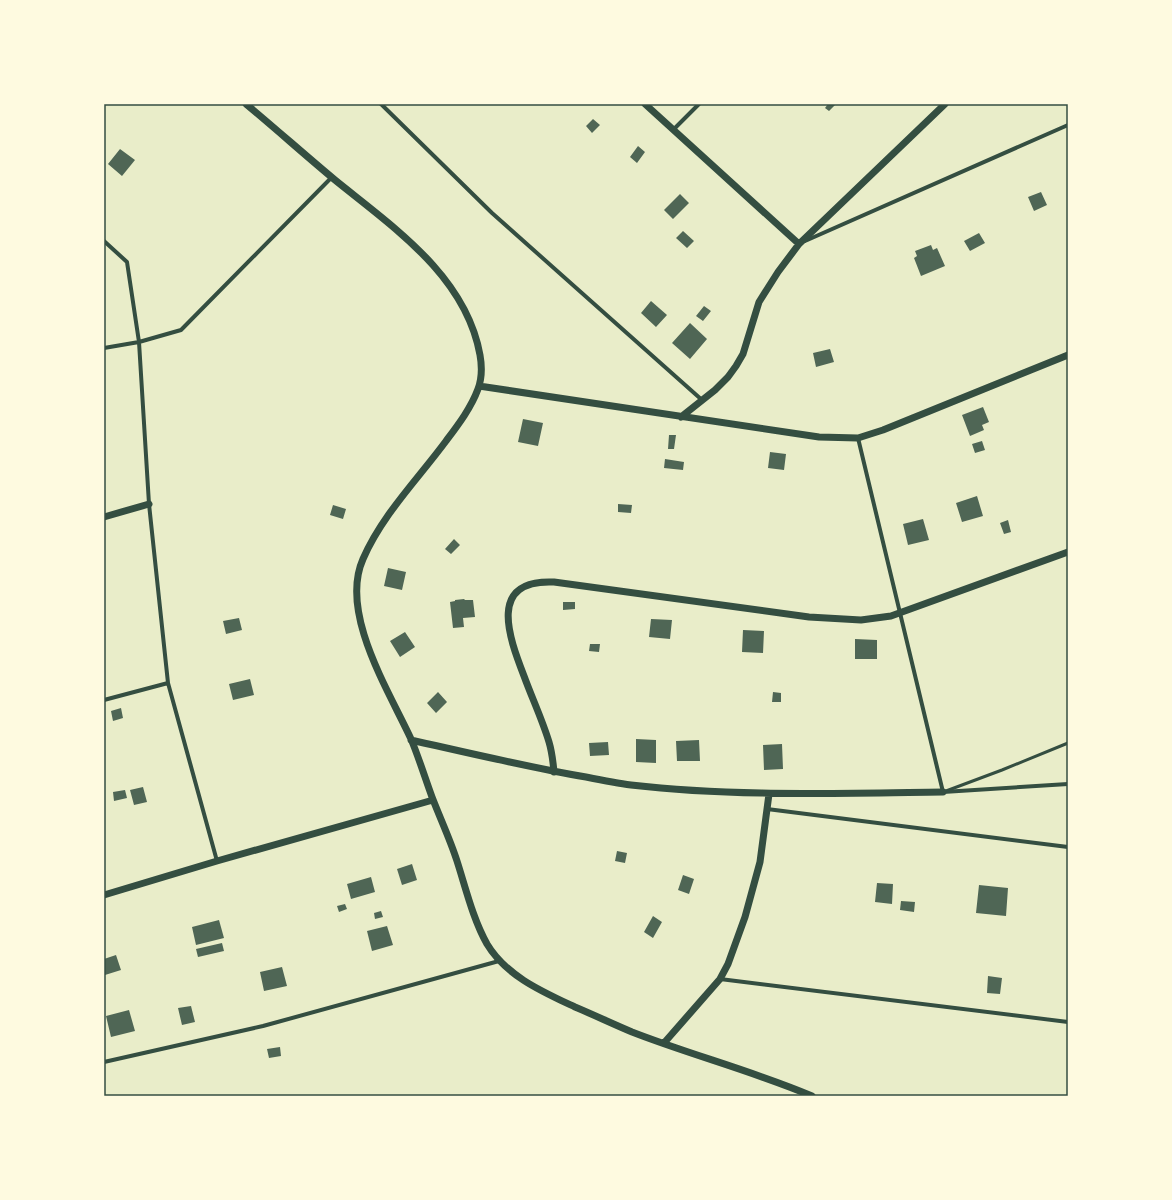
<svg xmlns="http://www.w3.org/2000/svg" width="1172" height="1200" viewBox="0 0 1172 1200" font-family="'Times New Roman',serif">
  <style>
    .building { fill: #4f6655 }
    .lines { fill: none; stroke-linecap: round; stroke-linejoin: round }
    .service { stroke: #344e41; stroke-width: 3 }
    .minor { stroke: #344e41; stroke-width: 4 }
    .tertiary { stroke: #344e41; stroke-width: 7 }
    .neatline { fill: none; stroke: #344e41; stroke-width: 1.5 }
  </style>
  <rect width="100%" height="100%" fill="#e9edc9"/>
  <!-- building -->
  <path class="building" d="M828,104H836L829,111L825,108Z
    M593,119L600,125L592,133L586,126Z
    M638,146L645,152L637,163L630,157Z
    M120,149L135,160L122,176L108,164Z
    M1041,192L1047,205L1034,211L1028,197Z
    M680,194L689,203L673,219L664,210Z
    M683,231L694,241L687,248L676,238Z
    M979,233L985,243L970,251L964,241Z
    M931,245L933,250L937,248L945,266L921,276L914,258L917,256L915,251Z
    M651,301L667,315L656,327L641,313Z
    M704,306L711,311L703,321L696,316Z
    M690,323L707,339L690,359L672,343Z
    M830,349L834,362L816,367L813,353Z
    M983,407L989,422L982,425L984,430L970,436L962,415Z
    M523,419L543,423L538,446L518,442Z
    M669,435H676L674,449H668Z
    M982,441L985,450L975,453L972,444Z
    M770,452L786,454L784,470L768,468Z
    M665,459L684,462L683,470L664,468Z
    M977,496L983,516L962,522L956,503Z
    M618,504L632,505L631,513L618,512Z
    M333,505L346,509L343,519L330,515Z
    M923,519L929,540L908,545L903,524Z
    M1008,520L1011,532L1004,534L1000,523Z
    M454,539L460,545L451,554L445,549Z
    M388,568L406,572L402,590L384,586Z
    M464,599L465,600H473L475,617L463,618L464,627L453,628L450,602L455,601V600Z
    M563,602H575V609L563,610Z
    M239,618L242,630L226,634L223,621Z
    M651,619L672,620L670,639L649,637Z
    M743,630L764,631L763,653L742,652Z
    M405,632L415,647L400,657L390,641Z
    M855,639L877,640V659H855Z
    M590,644H600L599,652L589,651Z
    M250,679L254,695L233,700L229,684Z
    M438,692L447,702L436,713L427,703Z
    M773,692L781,693V702H772Z
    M121,708L123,718L113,721L111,711Z
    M636,739L656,740V763L636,762Z
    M699,740L700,761H677L676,741Z
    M608,742L609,755L590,756L589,743Z
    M782,744L783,769L764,770L763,745Z
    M143,787L147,802L134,805L130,790Z
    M125,790L127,798L114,801L113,792Z
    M617,851L627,853L625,863L615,861Z
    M412,864L417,880L402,885L397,869Z
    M683,875L694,879L689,894L678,890Z
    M371,877L375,892L351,899L347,884Z
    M877,883L893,884L892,904L875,902Z
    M979,885L1008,888L1006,916L976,913Z
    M901,901L915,902L914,912L900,910Z
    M345,904L347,909L339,912L337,906Z
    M381,911L383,917L375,919L374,913Z
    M653,916L662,922L653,938L644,932Z
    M219,920L224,938L196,945L192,927Z
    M387,926L393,945L372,951L367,931Z
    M222,943L224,951L198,957L196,949Z
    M116,955L121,970L105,975L104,959Z
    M282,967L287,986L264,991L260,972Z
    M988,976L1002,978L1000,994L987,993Z
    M191,1006L195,1022L182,1025L178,1008Z
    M129,1010L135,1031L111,1037L106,1016Z
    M280,1047L281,1056L269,1058L267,1049Z"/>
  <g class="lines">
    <!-- service -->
    <path class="service" d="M946,791L1002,770L1068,743"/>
    <!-- minor -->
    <path class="minor" d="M381,104L492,213L702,400
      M673,130L699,104
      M104,241L127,262L139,342L149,504L168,683L217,861
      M805,241L1068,125
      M104,348L139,342L181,330L332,177
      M858,438L943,792L1068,784
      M104,700L168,683
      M767,809L1068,847
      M720,979L1068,1022
      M104,1062L263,1026L499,961"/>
    <!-- tertiary -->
    <path class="tertiary" d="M246,104C276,129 305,155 335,180C393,227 466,276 480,355C482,366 482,378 478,389C471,408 458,425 446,441C418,479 382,515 363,559C339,613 389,691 411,739C419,758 425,778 432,797C440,818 450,839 457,861C466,889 473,919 487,944C506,976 543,992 575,1007C594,1015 613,1024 632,1032C691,1055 753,1071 812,1096
      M645,104L799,244
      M479,386L819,437L858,438L883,430L1068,355
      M681,417L715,390L728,377L736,366L743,354L759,302L778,272L799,244L945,104
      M104,517L149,504
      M411,740C469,753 527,767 586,777C601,780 616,783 631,785C734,797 838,793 943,792
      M554,772C553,761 552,752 549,742C542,719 532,698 524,676C509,637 487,579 554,582L809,617L861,620L891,616L1068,552
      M104,895L217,861L433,800
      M664,1043L720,979L728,964L745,917L760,862L769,794"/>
  </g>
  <!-- border -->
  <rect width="1172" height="1200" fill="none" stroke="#fefae0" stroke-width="210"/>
  <rect x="105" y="105" width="962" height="990" class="neatline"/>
</svg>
